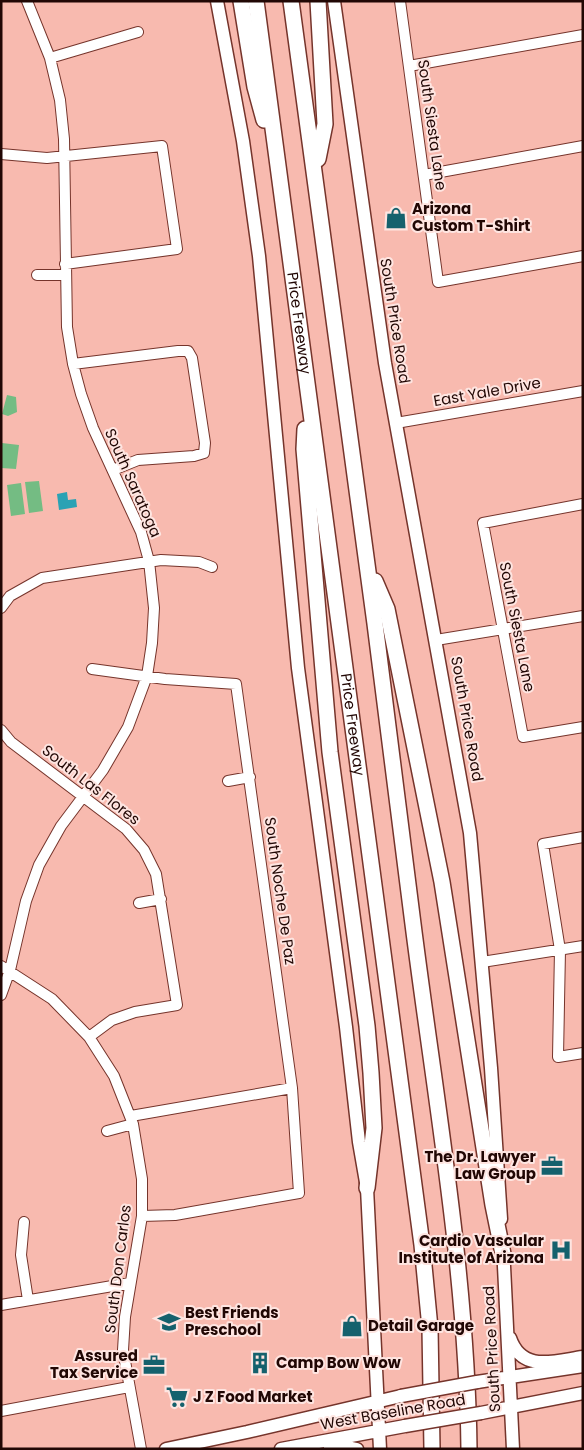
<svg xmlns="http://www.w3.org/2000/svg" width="584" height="1450" viewBox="0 0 584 1450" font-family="Poppins,sans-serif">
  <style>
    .green { fill: #74bc83 }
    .water { fill: #2aa2b4 }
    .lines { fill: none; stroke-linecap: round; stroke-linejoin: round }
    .minor-casing { stroke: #75342b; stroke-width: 12 }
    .major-casing { stroke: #75342b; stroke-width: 15 }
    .highway-casing { stroke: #75342b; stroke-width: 18 }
    .minor { stroke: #fff; stroke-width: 10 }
    .major { stroke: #fff; stroke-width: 12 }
    .highway { stroke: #fff; stroke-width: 15 }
    .major-bridge-casing { stroke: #75342b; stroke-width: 15; stroke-linecap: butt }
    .major-bridge { stroke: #fff; stroke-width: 12 }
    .labels { text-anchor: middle; stroke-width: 4; stroke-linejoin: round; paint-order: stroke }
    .street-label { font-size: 15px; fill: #210704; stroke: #fee5e1 }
    .poi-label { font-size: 15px; font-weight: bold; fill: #210704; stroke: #fee5e1; text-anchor: start }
  </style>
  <rect width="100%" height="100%" fill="#f8baaf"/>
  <!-- green -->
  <path class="green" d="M7,395L16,397L17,412L8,416L2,414Z
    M2,443L19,445L16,469L1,468Z
    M39,481L43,511L29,513L25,482Z
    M21,483L25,514L11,516L7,485Z"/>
  <!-- water -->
  <path class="water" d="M67,492L68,500L76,499L77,507L59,510L57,494Z"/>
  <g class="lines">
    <!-- minor casing -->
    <g class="minor-casing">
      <path id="minor" d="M400,1L438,282L583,256
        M50,58L138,32
        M409,66L583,35
        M1,154L47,158L162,146L177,249L65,264
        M424,175L583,146
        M37,275H65
        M73,364L178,351H188L192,358L205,443L204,453L194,456L138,460L113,470
        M396,423L583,391
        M583,504L483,523L523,737L583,727
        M1,608L10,596L42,578L161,560L199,562L212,567
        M436,640L583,616
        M92,669L165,679L236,684L292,1088L299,1193L175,1215L142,1216
        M1,730L11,742L126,829L144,850L156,874L177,1005L135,1012L112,1020L89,1037
        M228,781L250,777
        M583,837L543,844L560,950L558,1057L583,1053
        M139,903L161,899
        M482,962L583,946
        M1,966L52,999L89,1037L114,1076L133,1124L142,1179V1216L125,1317L123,1350L141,1449
        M1,995L10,970L26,901L39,865L61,826L103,770L128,727L147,676L152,643L154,608L149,561L141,532L93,428L81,394L73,364L67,327L64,139L60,100L50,58L27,1
        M131,1116L292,1088
        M107,1131L133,1124
        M24,1222L21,1255L28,1300
        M1,1305L130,1283
        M1,1411L129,1387"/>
    </g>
    <!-- major casing -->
    <g class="major-casing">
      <path id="major" d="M217,1L243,141L259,256L298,668L346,1027L359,1142L367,1188L380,1449
        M334,1L385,363L470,833L491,1068L501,1219
        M503,1246L513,1449
        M510,1338C522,1373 554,1361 583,1357
        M477,1382L583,1366
        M481,1413L583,1393
        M330,1448L343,1446L357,1449
        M166,1449L247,1432L401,1396
        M281,1449L405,1426"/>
    </g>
    <!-- highway casing -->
    <g class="highway-casing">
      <g id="highway">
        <path d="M241,1L255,87L264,120"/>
        <path id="s1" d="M256,1L422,1245L430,1328L432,1449"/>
        <path d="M291,1C334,309 375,616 413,924C435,1098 467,1273 469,1449"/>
        <path d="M318,1L325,124L318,159"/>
        <path d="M305,429L304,449L330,752L367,1026L371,1073L374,1128L367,1188"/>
        <path d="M375,581L387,609L442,882L493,1205L503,1254"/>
      </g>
    </g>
    <!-- minor -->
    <use href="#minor" class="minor"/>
    <!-- major -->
    <use href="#major" class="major"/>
    <!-- highway -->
    <use href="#highway" class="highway"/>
    <!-- major-bridge casing -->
    <g class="major-bridge-casing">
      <path id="major-bridge" d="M401,1396L477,1382
        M405,1426L481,1413"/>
    </g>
    <!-- major-bridge -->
    <use href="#major-bridge" class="major-bridge"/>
  </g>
  <!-- icons -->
  <defs>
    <g id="shop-bare" transform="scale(1.725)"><path d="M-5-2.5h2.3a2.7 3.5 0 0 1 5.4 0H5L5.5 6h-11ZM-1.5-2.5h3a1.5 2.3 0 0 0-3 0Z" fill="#15616d" stroke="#fee5e1" stroke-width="2.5" paint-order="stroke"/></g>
    <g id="office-bare" transform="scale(1.725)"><path d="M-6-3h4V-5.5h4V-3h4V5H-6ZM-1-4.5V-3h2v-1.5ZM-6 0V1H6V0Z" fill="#15616d" stroke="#fee5e1" stroke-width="2.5" paint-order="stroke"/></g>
    <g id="hospital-bare" transform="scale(1.725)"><path d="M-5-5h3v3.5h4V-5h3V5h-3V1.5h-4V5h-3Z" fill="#15616d" stroke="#fee5e1" stroke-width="2.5" paint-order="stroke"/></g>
    <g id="school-bare" transform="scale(1.725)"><path d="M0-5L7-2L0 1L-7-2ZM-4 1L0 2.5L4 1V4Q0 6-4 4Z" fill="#15616d" stroke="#fee5e1" stroke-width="2.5" paint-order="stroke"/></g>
    <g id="building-bare" transform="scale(1.725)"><path d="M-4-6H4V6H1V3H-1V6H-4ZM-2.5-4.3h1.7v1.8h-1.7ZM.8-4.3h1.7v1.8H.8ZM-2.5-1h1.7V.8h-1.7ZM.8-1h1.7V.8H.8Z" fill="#15616d" stroke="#fee5e1" stroke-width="2.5" paint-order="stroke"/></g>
    <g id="supermarket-bare" transform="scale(1.725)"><path d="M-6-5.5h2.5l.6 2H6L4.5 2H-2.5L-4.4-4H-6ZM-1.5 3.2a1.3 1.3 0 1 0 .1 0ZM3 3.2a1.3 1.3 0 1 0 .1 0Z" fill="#15616d" stroke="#fee5e1" stroke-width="2.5" paint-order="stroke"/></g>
  </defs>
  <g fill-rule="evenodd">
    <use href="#shop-bare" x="396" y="218"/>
    <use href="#office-bare" x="552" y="1166"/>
    <use href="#hospital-bare" x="561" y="1250"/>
    <use href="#school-bare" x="169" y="1322"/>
    <use href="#shop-bare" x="352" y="1326"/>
    <use href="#building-bare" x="260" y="1363"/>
    <use href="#office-bare" x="154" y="1365"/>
    <use href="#supermarket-bare" x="177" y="1397"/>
  </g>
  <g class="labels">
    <!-- street labels -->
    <g class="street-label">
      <text transform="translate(432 125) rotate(82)" y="5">South Siesta Lane</text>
      <text transform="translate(395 321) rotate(81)" y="5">South Price Road</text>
      <text dy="5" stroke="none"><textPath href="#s1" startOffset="325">Price Freeway</textPath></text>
      <text transform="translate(487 392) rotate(-10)" y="5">East Yale Drive</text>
      <text transform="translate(133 483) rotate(66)" y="5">South Saratoga</text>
      <text transform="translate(517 627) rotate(79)" y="5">South Siesta Lane</text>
      <text transform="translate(467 719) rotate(80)" y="5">South Price Road</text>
      <text dy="5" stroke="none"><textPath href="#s1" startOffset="730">Price Freeway</textPath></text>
      <text transform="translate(91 785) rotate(38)" y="5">South Las Flores</text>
      <text transform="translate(280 891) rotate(82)" y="5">South Noche De Paz</text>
      <text transform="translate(118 1269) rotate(-83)" y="5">South Don Carlos</text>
      <text transform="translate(492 1349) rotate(-93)" y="5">South Price Road</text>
      <text transform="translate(393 1412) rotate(-10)" y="5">West Baseline Road</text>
    </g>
    <!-- poi labels -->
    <g class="poi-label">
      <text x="412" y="214">Arizona<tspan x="412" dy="17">Custom T-Shirt</tspan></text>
      <text x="536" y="1162" text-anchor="end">The Dr. Lawyer<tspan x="536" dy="17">Law Group</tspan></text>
      <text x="544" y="1246" text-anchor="end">Cardio Vascular<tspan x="544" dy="17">Institute of Arizona</tspan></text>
      <text x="185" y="1318">Best Friends<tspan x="185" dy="17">Preschool</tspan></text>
      <text x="368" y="1331">Detail Garage</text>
      <text x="138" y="1361" text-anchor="end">Assured<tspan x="138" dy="17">Tax Service</tspan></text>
      <text x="276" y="1368">Camp Bow Wow</text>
      <text x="193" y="1402">J Z Food Market</text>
    </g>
  </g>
  <!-- border -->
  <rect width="584" height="1450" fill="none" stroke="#210704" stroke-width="5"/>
</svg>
